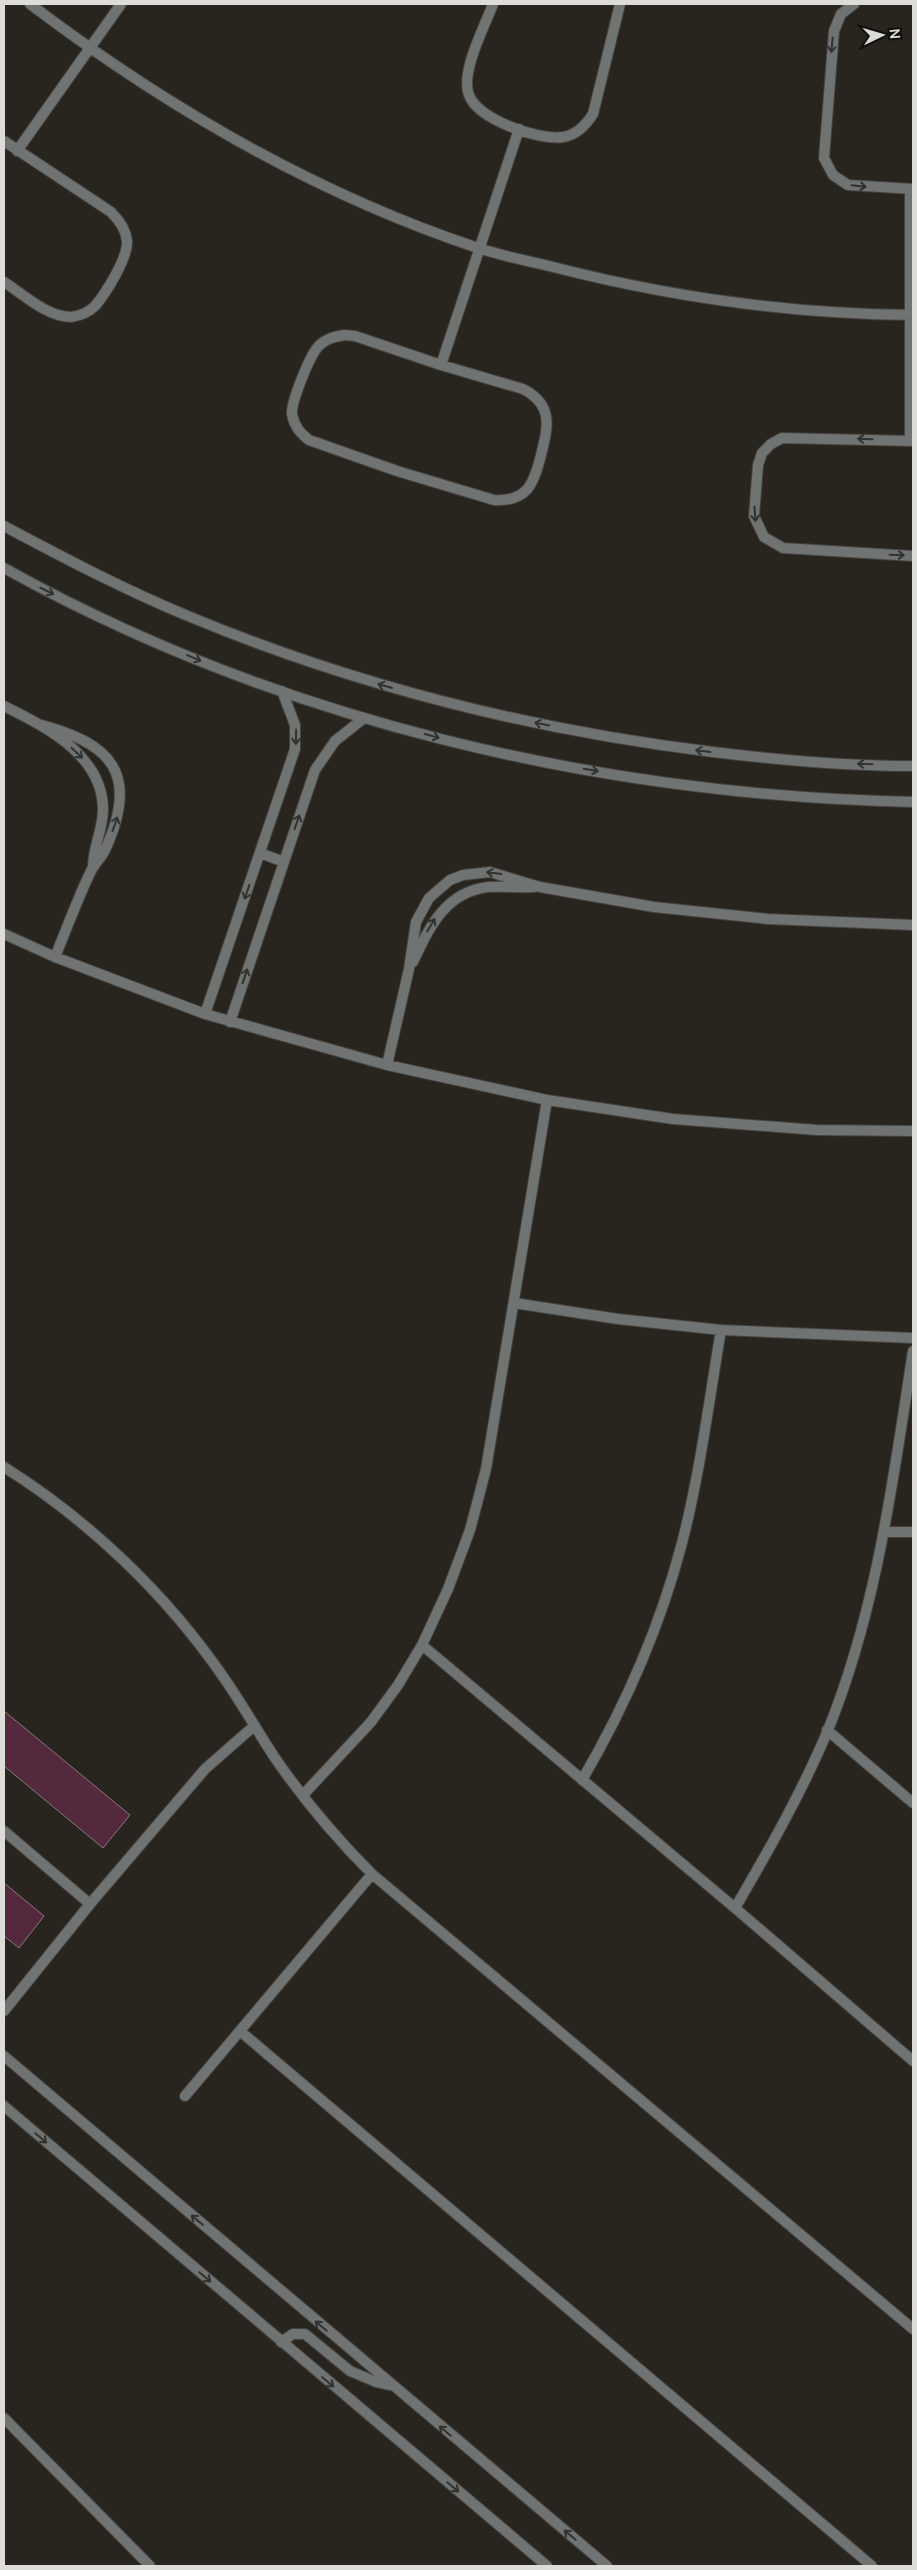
<svg xmlns="http://www.w3.org/2000/svg" width="917" height="2570" viewBox="0 0 917 2570" font-family="Manrope,sans-serif">
  <style>
    .building { fill: #54283d; stroke: #847b7f }
    .lines { fill: none; stroke-linecap: round; stroke-linejoin: round }
    .minor-casing { stroke: #45423d; stroke-width: 12 }
    .tertiary-casing { stroke: #45423d; stroke-width: 12 }
    .minor { stroke: #6f7372; stroke-width: 10 }
    .tertiary { stroke: #6f7372; stroke-width: 10 }
    .oneway { stroke: #313230 }
  </style>
  <rect width="100%" height="100%" fill="#28251f"/>
  <!-- building -->
  <path class="building" d="M4,1711L130,1815L103,1848L4,1766Z
    M4,1883L44,1916L19,1948L4,1936Z"/>
  <g class="lines">
    <!-- minor casing -->
    <g class="minor-casing">
      <path id="minor" d="M30,4C166,107 316,194 478,248C503,256 528,261 553,267C670,297 792,314 913,315
        M493,4C485,26 460,72 469,95C477,119 539,141 563,137C577,135 586,125 593,114L620,4
        M854,4L841,14L834,31L824,158L833,175L848,185L913,189
        M4,141L111,212C119,220 126,229 127,241C128,258 106,293 95,306C89,312 79,316 71,317C47,317 23,294 4,282
        M17,151L121,4
        M910,189V441
        M344,335L355,336L441,365L523,389C554,405 548,427 541,455C534,484 527,502 494,500L397,471L309,440C300,433 294,426 292,414C291,402 309,358 317,348C324,339 334,337 344,335Z
        M441,365L519,129
        M913,441L782,438L771,444L762,453L758,465L754,516L764,537L783,548L913,556
        M4,526C64,558 125,590 188,616C356,686 533,730 713,752C779,760 847,766 913,766
        M4,568C279,721 599,795 913,802
        M4,706C46,727 103,755 103,810C103,829 93,847 93,867
        M38,724C112,743 140,774 105,850C102,857 96,862 92,869C78,897 67,928 55,957
        M260,853L284,862
        M4,934L55,957L205,1014L387,1065L547,1100L673,1119L817,1130L913,1131
        M413,962C429,928 445,892 488,887C503,886 519,888 534,887
        M205,1014L295,749V725L282,691
        M230,1022L315,770L335,741L364,718
        M387,1065L409,969L416,922L429,898L450,880L463,875L490,872L540,887L654,907L768,919L913,925
        M514,1303L618,1319L721,1330L913,1338
        M4,1467C90,1521 167,1595 224,1678C242,1704 258,1732 275,1758C304,1800 336,1838 372,1874L913,2329
        M885,1532H913
        M422,1645L735,1908L913,2061
        M827,1730L913,1803
        M582,1780C626,1705 660,1627 682,1543C700,1473 709,1401 721,1330
        M303,1795L371,1722L398,1685L422,1645L448,1589L470,1530L486,1469L547,1100
        M4,1831L90,1904
        M735,1908C769,1850 802,1792 828,1730C877,1609 893,1480 913,1351
        M4,2011L90,1904L205,1769L254,1726
        M240,2031L872,2566
        M185,2096L372,1874
        M4,2418L150,2566"/>
    </g>
    <!-- tertiary casing -->
    <g class="tertiary-casing">
      <path id="tertiary" d="M4,2056L607,2566
        M4,2106L547,2566
        M281,2342L293,2334H305L350,2371L376,2382L389,2385"/>
    </g>
    <!-- minor -->
    <use href="#minor" class="minor"/>
    <!-- tertiary -->
    <use href="#tertiary" class="tertiary"/>
  </g>
  <!-- one-way arrows -->
  <defs><path id="oneway-shaft" d="M-6 0H5M1.5-3L5.5 0L1.5 3" fill="none" stroke-width="1.6" stroke-linecap="round" stroke-linejoin="round" transform="scale(1.25)"/></defs>
  <g class="oneway">
    <use href="#oneway-shaft" transform="translate(832 45) rotate(95)"/>
    <use href="#oneway-shaft" transform="translate(859 186) rotate(6)"/>
    <use href="#oneway-shaft" transform="translate(865 439) rotate(-178)"/>
    <use href="#oneway-shaft" transform="translate(755 514) rotate(86)"/>
    <use href="#oneway-shaft" transform="translate(897 555) rotate(2)"/>
    <use href="#oneway-shaft" transform="translate(47 591) rotate(26)"/>
    <use href="#oneway-shaft" transform="translate(194 658) rotate(23)"/>
    <use href="#oneway-shaft" transform="translate(385 686) rotate(-164)"/>
    <use href="#oneway-shaft" transform="translate(542 724) rotate(-169)"/>
    <use href="#oneway-shaft" transform="translate(432 736) rotate(15)"/>
    <use href="#oneway-shaft" transform="translate(296 737) rotate(91)"/>
    <use href="#oneway-shaft" transform="translate(703 751) rotate(-173)"/>
    <use href="#oneway-shaft" transform="translate(77 753) rotate(43)"/>
    <use href="#oneway-shaft" transform="translate(865 764) rotate(-178)"/>
    <use href="#oneway-shaft" transform="translate(591 770) rotate(9)"/>
    <use href="#oneway-shaft" transform="translate(297 822) rotate(-71)"/>
    <use href="#oneway-shaft" transform="translate(115 824) rotate(-71)"/>
    <use href="#oneway-shaft" transform="translate(494 873) rotate(-173)"/>
    <use href="#oneway-shaft" transform="translate(247 892) rotate(109)"/>
    <use href="#oneway-shaft" transform="translate(431 925) rotate(-59)"/>
    <use href="#oneway-shaft" transform="translate(245 976) rotate(-71)"/>
    <use href="#oneway-shaft" transform="translate(41 2138) rotate(40)"/>
    <use href="#oneway-shaft" transform="translate(197 2220) rotate(-140)"/>
    <use href="#oneway-shaft" transform="translate(205 2277) rotate(40)"/>
    <use href="#oneway-shaft" transform="translate(321 2326) rotate(-140)"/>
    <use href="#oneway-shaft" transform="translate(328 2382) rotate(40)"/>
    <use href="#oneway-shaft" transform="translate(445 2431) rotate(-140)"/>
    <use href="#oneway-shaft" transform="translate(453 2487) rotate(40)"/>
    <use href="#oneway-shaft" transform="translate(570 2535) rotate(-140)"/>
  </g>
  <!-- border -->
  <rect width="917" height="2570" fill="none" stroke="#dedcd8" stroke-width="10"/>
  <!-- north arrow -->
  <g transform="translate(882 35) rotate(85)" stroke="#100f0c" stroke-width="4" paint-order="stroke">
  <path d="M0-4L9 19L0 12L-9 19Z" fill="#dedcd8"/>
  <text y="-8" font-size="14" font-weight="bold" text-anchor="middle" fill="#dedcd8">N</text>
  </g>
</svg>
